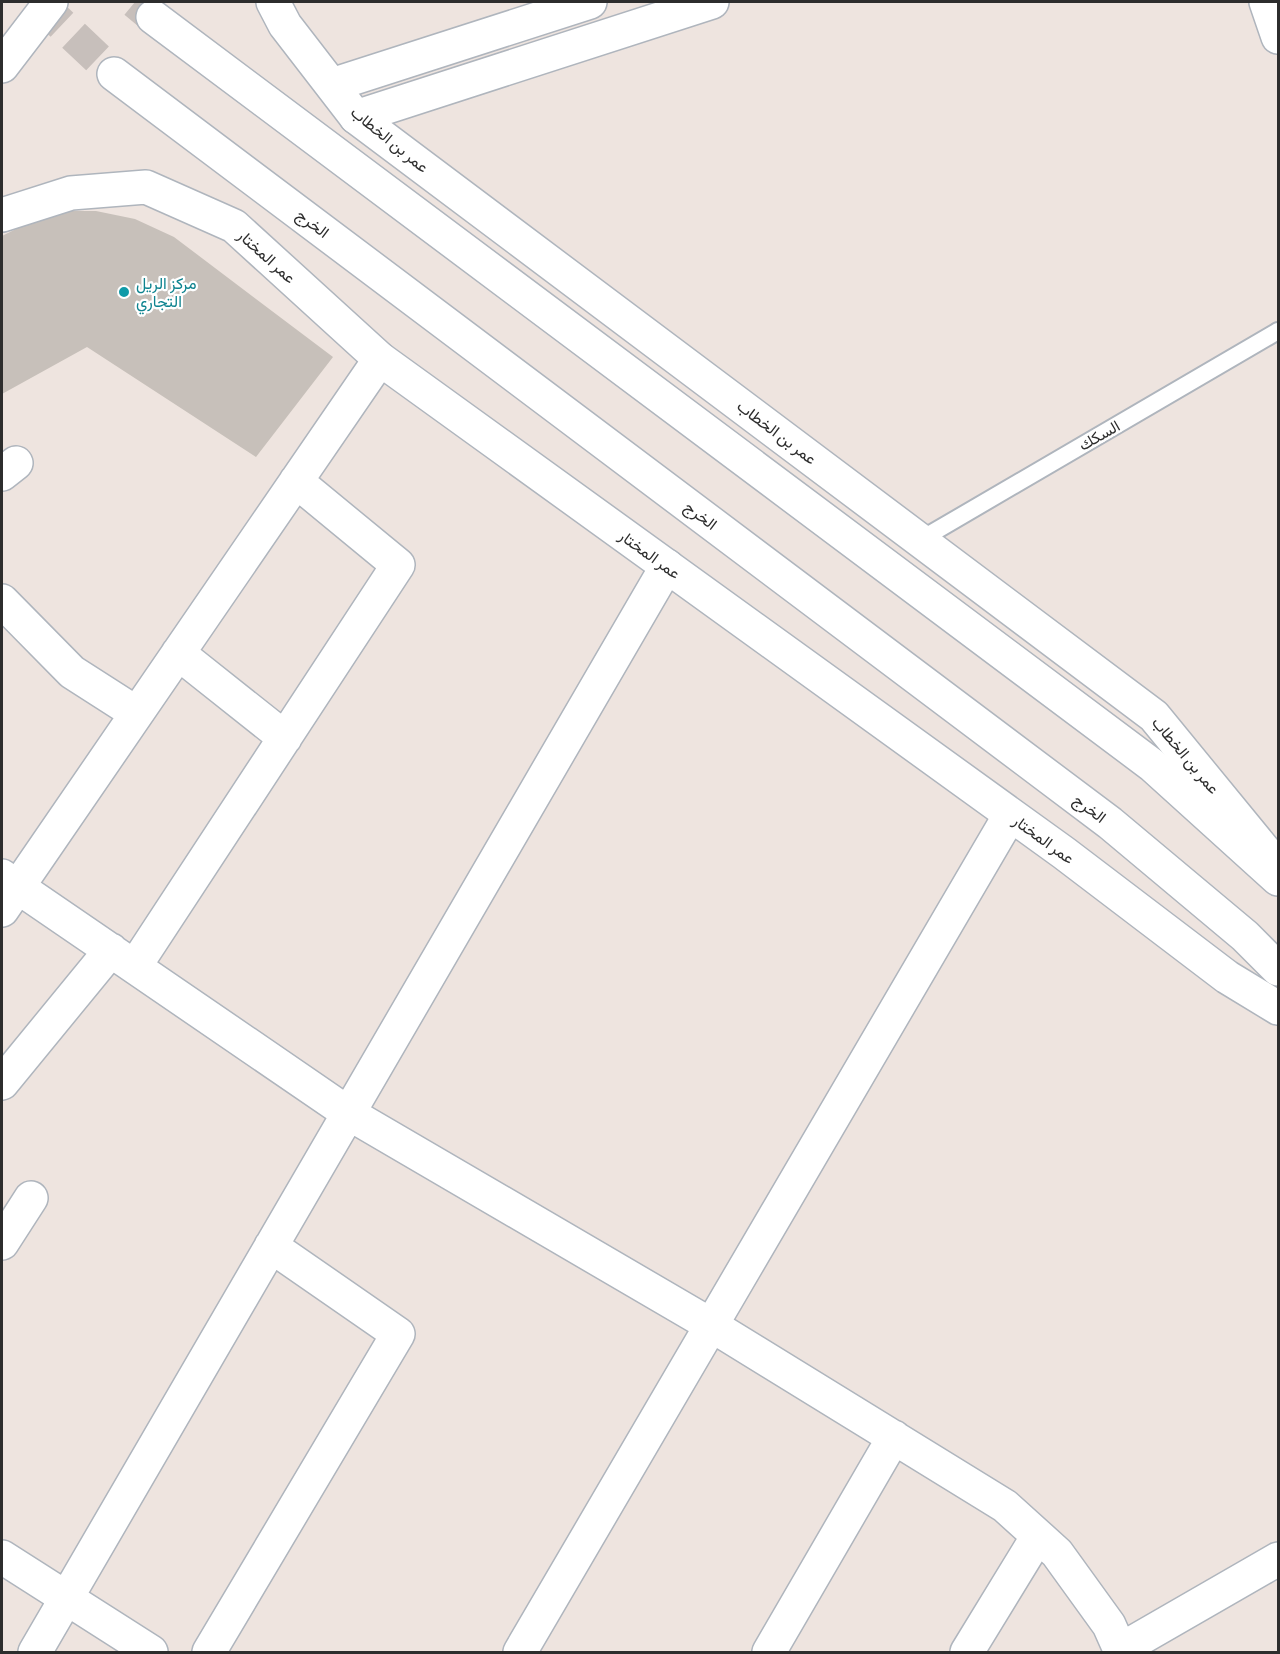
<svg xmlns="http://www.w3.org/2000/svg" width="1280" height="1654" viewBox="0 0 1280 1654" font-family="'Source Sans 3',Vazirmatn,sans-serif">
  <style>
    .building { fill: #c7c0ba }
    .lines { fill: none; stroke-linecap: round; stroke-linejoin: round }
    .secondary-tunnel { stroke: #c7bfbb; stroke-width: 33; stroke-dasharray: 33 16; stroke-linecap: butt }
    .service-casing { stroke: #afb5bd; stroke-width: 20 }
    .minor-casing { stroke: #afb5bd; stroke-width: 36 }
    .tertiary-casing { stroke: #afb5bd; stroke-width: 36 }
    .secondary-casing { stroke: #afb5bd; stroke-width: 36 }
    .service { stroke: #fff; stroke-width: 16 }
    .minor { stroke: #fff; stroke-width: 33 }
    .tertiary { stroke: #fff; stroke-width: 33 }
    .secondary { stroke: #fff; stroke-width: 33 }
    .culture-dot { fill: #0f9aa8; stroke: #fff; stroke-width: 2 }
    .labels { text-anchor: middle; stroke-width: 4.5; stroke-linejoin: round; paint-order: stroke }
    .street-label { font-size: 16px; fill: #2d2d2d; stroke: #fff }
    .culture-label { font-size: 16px; fill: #0d838f; stroke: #fff; text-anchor: start }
  </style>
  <rect width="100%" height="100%" fill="#eee4df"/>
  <!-- building -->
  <path class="building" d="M52,211H96L135,219L174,237L333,357L256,457L87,347L2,394V236Z"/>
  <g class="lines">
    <!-- secondary-tunnel -->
    <path class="secondary-tunnel" d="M38,2L114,74
      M135,2L153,17"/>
    <!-- service casing -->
    <g class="service-casing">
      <path id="service" d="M920,540L1278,331"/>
    </g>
    <!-- minor casing -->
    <g class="minor-casing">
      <path id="minor" d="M1266,2L1278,37
        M332,85L590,2
        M356,117L712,2
        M2,474L16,463
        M2,601L72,672L136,713
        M178,653L285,738
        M2,876L348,1113L711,1325L1005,1506L1057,1553L1109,1625L1121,1652
        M2,910L380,359
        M135,966L398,565L296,481
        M2,1083L111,950
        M2,1243L31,1198
        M2,1557L151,1652
        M1120,1650L1278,1559
        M35,1652L667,566
        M209,1652L398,1334L271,1246
        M520,1652L1010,815
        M769,1652L894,1437
        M967,1652L1038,1536"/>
    </g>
    <!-- tertiary casing -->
    <g class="tertiary-casing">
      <path id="tertiary" d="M273,2L285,25L356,117L1154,716L1272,860
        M2,66L51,2
        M2,215L71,193L146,187L234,226L380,359L1064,853L1227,977L1278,1008"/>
    </g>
    <!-- secondary casing -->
    <g class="secondary-casing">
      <path id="secondary" d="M153,17L1152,765L1278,879
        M114,74L1110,823L1245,936L1278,969"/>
    </g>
    <!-- service -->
    <use href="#service" class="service"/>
    <!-- minor -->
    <use href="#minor" class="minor"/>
    <!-- tertiary -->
    <use href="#tertiary" class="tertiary"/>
    <!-- secondary -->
    <use href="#secondary" class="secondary"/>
  </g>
  <!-- markers -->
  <circle class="culture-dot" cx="124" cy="292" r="6"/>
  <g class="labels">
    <!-- street labels -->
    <g class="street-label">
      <text transform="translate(390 139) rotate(39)" y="6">عمر بن الخطاب</text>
      <text transform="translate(313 223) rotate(37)" y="6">الخرج</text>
      <text transform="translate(267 256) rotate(42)" y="6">عمر المختار</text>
      <text transform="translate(777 432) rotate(37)" y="6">عمر بن الخطاب</text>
      <text transform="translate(1099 435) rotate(-30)" y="6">السكك</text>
      <text transform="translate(701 515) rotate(37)" y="6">الخرج</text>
      <text transform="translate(650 554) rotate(36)" y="6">عمر المختار</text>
      <text transform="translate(1186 755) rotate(50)" y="6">عمر بن الخطاب</text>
      <text transform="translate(1090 808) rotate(37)" y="6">الخرج</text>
      <text transform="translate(1044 839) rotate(36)" y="6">عمر المختار</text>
    </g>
    <!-- culture labels -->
    <g class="culture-label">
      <text x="136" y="289">مركز الريل<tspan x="136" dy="18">التجاري</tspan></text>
    </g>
  </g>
  <!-- border -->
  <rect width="1280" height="1654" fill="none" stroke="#2d2d2d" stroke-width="6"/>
</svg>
